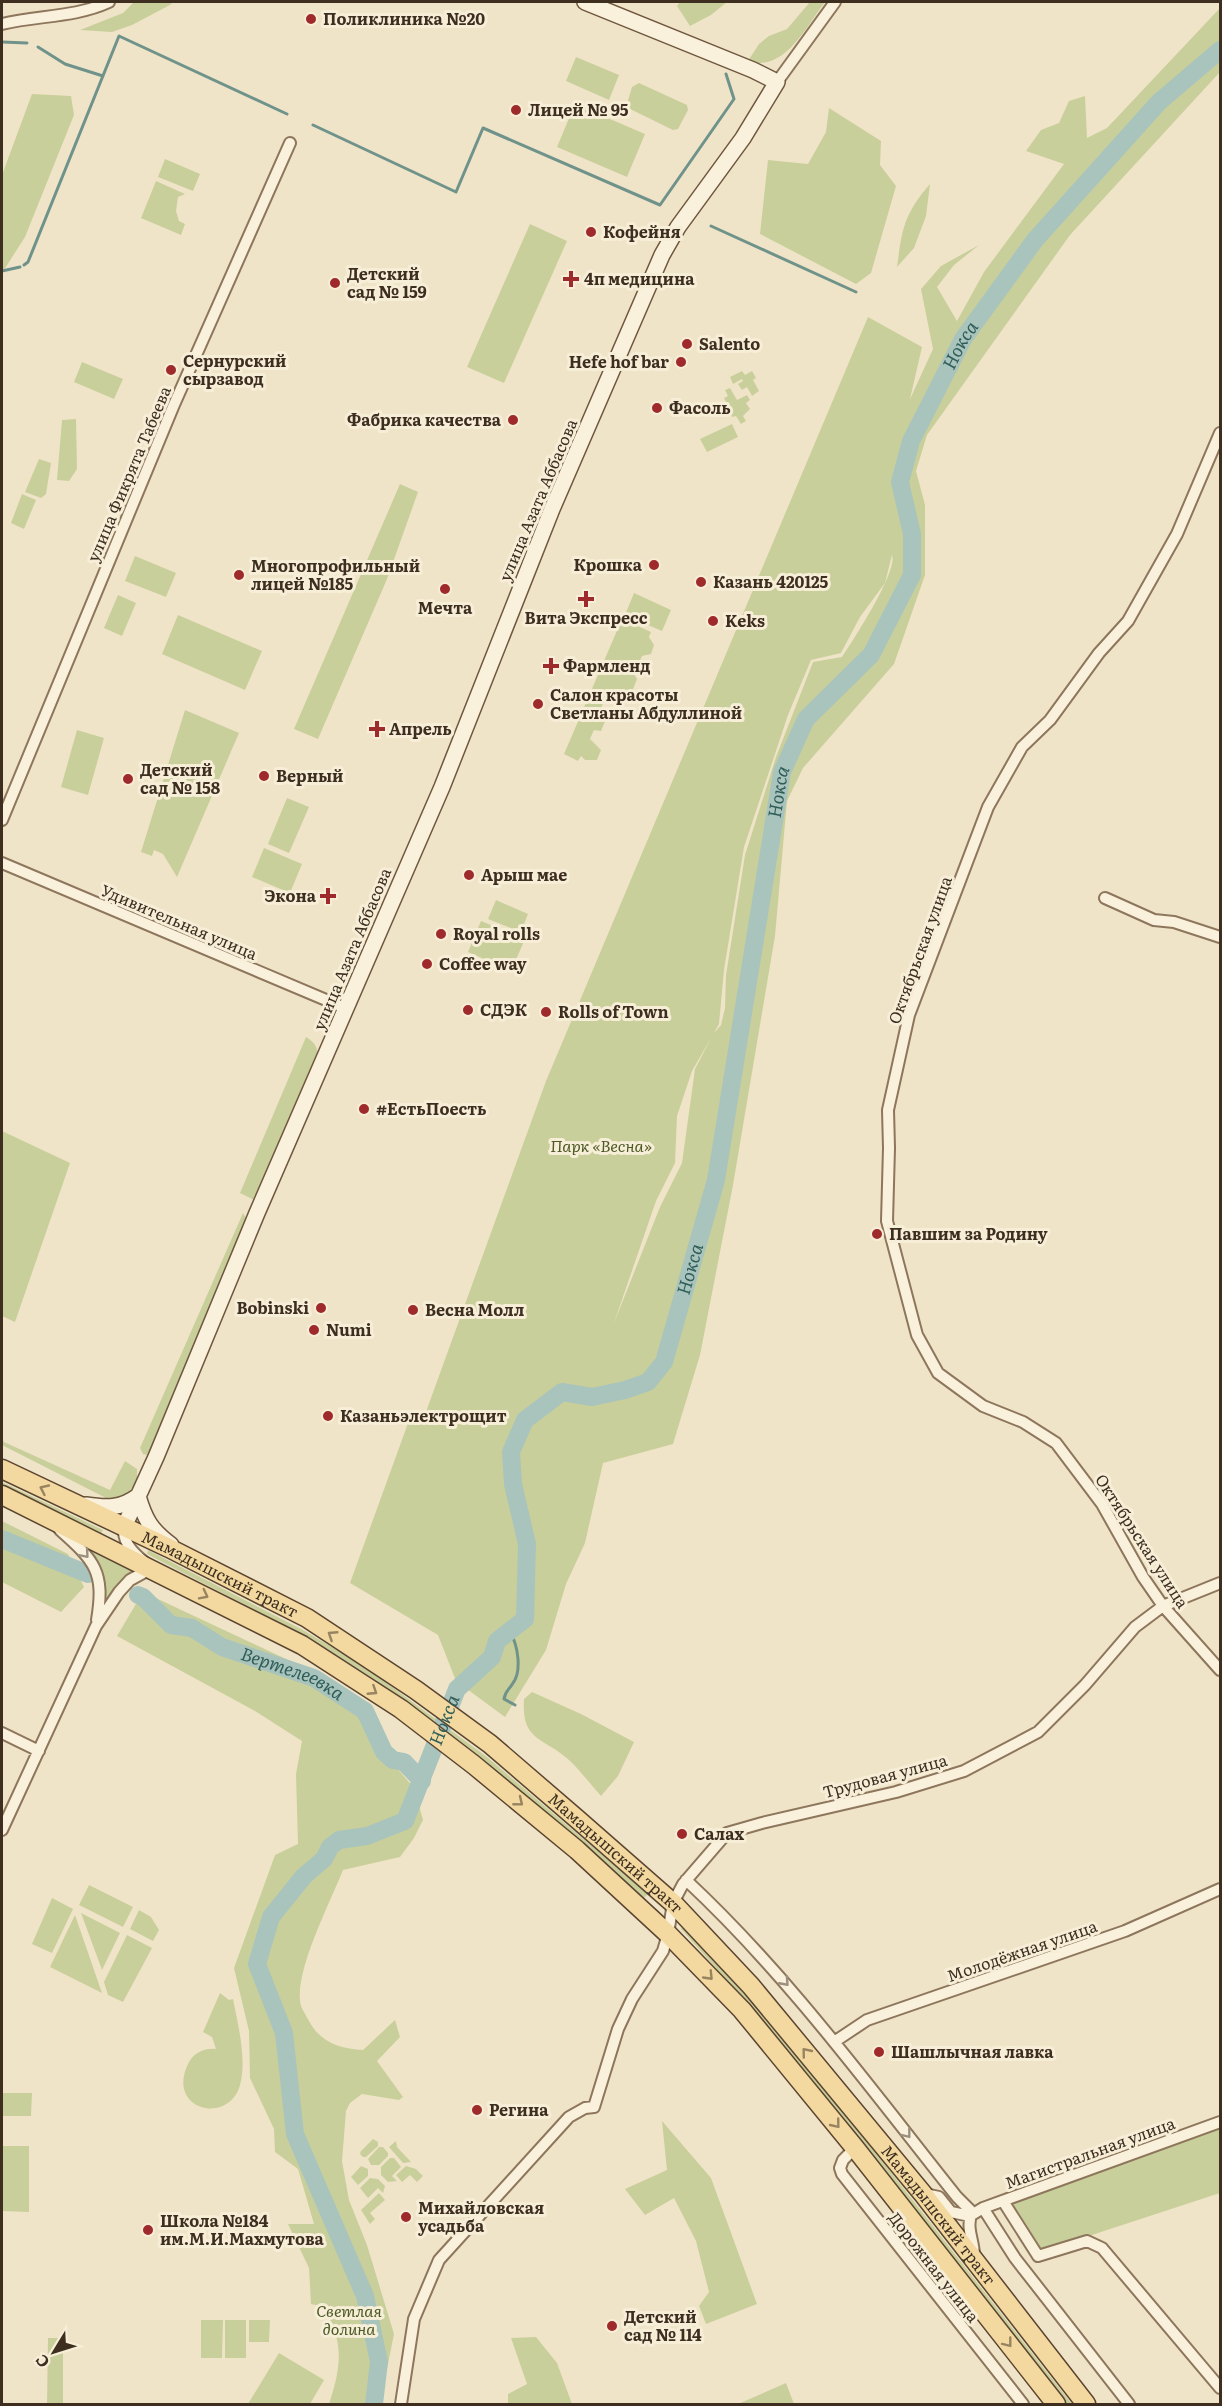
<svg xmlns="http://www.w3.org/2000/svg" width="1222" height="2406" viewBox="0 0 1222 2406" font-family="Literata,serif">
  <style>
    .green { fill: #c9cf9b; fill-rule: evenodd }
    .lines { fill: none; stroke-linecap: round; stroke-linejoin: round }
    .stream { stroke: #6f938a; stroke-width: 3 }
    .river { stroke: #a9c4bc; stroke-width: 18 }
    .street-casing { stroke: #8d765c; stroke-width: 14 }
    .secondary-casing { stroke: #6f573f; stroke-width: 18 }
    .primary-casing { stroke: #5b4430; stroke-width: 21 }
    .street { stroke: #faf1dc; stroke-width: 10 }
    .secondary { stroke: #faf1dc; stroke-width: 15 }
    .primary { stroke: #f3d9a0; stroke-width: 18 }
    .oneway { stroke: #988460 }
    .oneway2 { stroke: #9c907e }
    .poi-dot { fill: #9e2a2b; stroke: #f7eed8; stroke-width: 2 }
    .labels { text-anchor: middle; stroke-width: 6; stroke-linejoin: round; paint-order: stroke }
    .poi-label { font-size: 16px; font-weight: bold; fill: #3d2e20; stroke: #f7eed8; text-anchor: start }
    .street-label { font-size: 16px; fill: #3d2e20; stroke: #f7eed8 }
    .park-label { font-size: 16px; font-style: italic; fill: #4d5a26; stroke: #f7eed8 }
    .water-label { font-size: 18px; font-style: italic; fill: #2f5d5a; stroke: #f7eed8 }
  </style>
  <rect width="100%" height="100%" fill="#f0e4c8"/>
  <!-- green -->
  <path class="green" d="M134,2H173L170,5L132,25L112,32L80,30L123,13Z
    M680,2H727L711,15L690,26L677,6Z
    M810,2H825C807,25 785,73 748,61L759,44L769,36L787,29Z
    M1220,8V72L1070,235L927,435L916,471L925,505V575L894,664L803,768L787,801L775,936L733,1185L700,1355L673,1444L603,1463L585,1543L566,1584L546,1650L505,1717L456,1681L438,1635L350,1583L411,1415L423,1420L546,1081L868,317L922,347L910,399L933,349L921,289L941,266L979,245L954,265L937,287L957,321L984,272L1064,164L1026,151L1041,130L1059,123L1069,101L1085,96L1087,138L1107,128ZM892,555C898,571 854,639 842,657L813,662L776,757L745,855L726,975L725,1008L721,1025L714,1033L719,1024L724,970L744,847L788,715L811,660L841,653L860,617L885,583ZM711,1038L695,1069L682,1163L660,1207L614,1323L656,1201L675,1163L677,1116L692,1071Z
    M576,57L619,75L609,100L566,81Z
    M639,83L687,105L688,110L678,129L673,130L626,107L632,87Z
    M32,94L71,96L74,115L25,237L2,273V175Z
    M575,104L645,134L627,177L557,147Z
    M829,108L881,141L880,165L896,186L871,273L856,284L760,234L768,160L808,164L826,132Z
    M165,159L200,174L193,191L158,177Z
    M156,181L185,194L178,197L176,211L179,221L185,224L181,235L141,218Z
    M930,184L926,216L914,248L897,267C902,229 904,214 930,184Z
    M530,224L567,241L504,383L467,367Z
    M82,362L123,379L114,399L74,382Z
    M742,371L745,375L752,371L756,378L753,380L759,391L752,396L747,387L742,390L738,384L743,381L742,379L733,384L730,377Z
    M730,388L737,400L747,395L750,400L746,403L750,409L743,416L746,421L741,424L736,416L732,417L725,403L726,402L724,398L728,396L725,390Z
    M76,419L77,469L69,481L57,480L62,420Z
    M732,424L738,437L707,452L700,439Z
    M39,459L51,463L46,494L41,498L25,492Z
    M400,484L418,492L387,579L318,739L294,729Z
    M22,494L36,500L24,529L11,523Z
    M135,556L176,573L166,597L125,581Z
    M634,593L671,610L662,631L625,615Z
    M118,595L136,603L122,636L104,628Z
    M178,615L262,651L245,690L162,654Z
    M622,619L651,632L649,637L654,645L651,654L642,656L638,665L629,667L637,679L628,702L603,703L600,711L606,719L601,731L594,730L590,739L601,750L597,760H585L581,756L578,761L564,754Z
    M185,710L239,733L177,877L163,854L154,850L152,856L141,852Z
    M77,730L104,738L88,795L61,787Z
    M287,798L309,807L289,853L268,844Z
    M264,848L302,864L290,893L252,877Z
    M496,900L528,914L521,932L488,919Z
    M481,921L525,939L511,971L468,952Z
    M306,1037C316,1043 318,1048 318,1060L260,1195L254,1200L240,1193Z
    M2,1131L70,1163L15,1322L2,1316Z
    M243,1213L247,1220L152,1452L147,1455L143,1454L140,1448Z
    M2,1438L4,1442L110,1490L125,1461L137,1469V1481L125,1497L106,1498L2,1445Z
    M2,1482L103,1530L101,1534L2,1487Z
    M2,1521L68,1554L84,1587L61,1612L2,1582Z
    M83,1546L138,1571L107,1603C105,1580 99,1564 83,1546Z
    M148,1550L303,1630L365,1667L487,1757L648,1894L643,1899C553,1819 464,1737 363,1672C294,1628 219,1592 147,1554Z
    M143,1592L316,1673L377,1718L391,1761L414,1788L423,1820L414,1838L400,1857L343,1870C330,1903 297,1966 300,2000C300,2007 306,2015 309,2021C320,2042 340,2049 363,2050L395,2020L400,2037L377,2061L403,2097L399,2100L362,2094L350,2103L346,2111L342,2161L349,2200L367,2245L394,2334L380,2404H329C340,2370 345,2345 326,2312L331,2308L311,2304L309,2268L288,2224H314L298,2169L275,2152L274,2129L250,2078L249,2031L234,1968L275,1855L298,1844L296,1774L302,1741L255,1711L117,1636Z
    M532,1692L581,1714L634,1742L618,1776L601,1796C590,1784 580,1770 569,1760C544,1737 521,1742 524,1699Z
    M89,1885L133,1907L123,1927L79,1905Z
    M52,1898L73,1909L52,1953L32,1944Z
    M139,1910L151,1917L159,1930L153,1941L130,1929Z
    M81,1913L120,1933L102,1970Z
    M75,1915L102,1993L50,1967Z
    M684,1925C822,2077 945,2243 1072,2404H1064L742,1997L681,1929Z
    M127,1935L152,1948L123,2002L108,1995L104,1982Z
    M220,1993L229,2000L233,1999C238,2024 247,2060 240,2085C229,2126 164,2110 189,2062C195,2052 205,2048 216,2049L212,2037L203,2032Z
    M2,2093H32L31,2116H2Z
    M662,2121L711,2178L757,2304L706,2324L699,2306L709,2292L696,2241L674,2198L645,2215L625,2189L667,2170Z
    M1220,2127V2193L1040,2252L1009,2202Z
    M373,2139L378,2142V2146L366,2157H363L360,2154L361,2151Z
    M396,2141L397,2147L411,2162L403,2163L389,2147Z
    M2,2146H29V2212L2,2211Z
    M379,2147H383L388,2153V2156L379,2165H371L368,2159Z
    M390,2158H394L401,2167L392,2176L397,2181L388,2182L381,2175V2167Z
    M361,2166L368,2169V2176L358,2185L351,2177Z
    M406,2166L416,2169L423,2176L417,2182L410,2175L402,2182L396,2175Z
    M370,2178L378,2179L385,2186L383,2193L378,2188L368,2198L360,2188Z
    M379,2193L385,2200L370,2213L375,2219L370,2224L361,2210Z
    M201,2320H223L222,2358H201Z
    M225,2320H246V2358H225Z
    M249,2320H270L269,2342H249Z
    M536,2337L557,2363L572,2404H508V2394L527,2384L511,2338Z
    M48,2338H63V2404H47Z
    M279,2353L324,2380L310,2404H248Z
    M786,2383L794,2404H737H738Z"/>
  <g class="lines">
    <!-- stream -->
    <path class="stream" d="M2,42L27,43
      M38,47L65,64L103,76
      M313,125L456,192L483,128L660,205L734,99L726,74
      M711,226L856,292
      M24,265L28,262L119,36L287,114
      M2,271L20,267
      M510,1632C518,1645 522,1671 513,1683C509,1690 505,1691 504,1699L515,1705"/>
    <!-- river -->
    <g class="river">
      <path d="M2,1539L88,1574"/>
      <path id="s1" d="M138,1595L143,1597L171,1625L192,1628L222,1647L314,1678L365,1711L384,1752L393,1760L404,1762L422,1781"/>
      <path id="s2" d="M374,2404L379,2362L365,2296L295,2134L284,2033L257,1964L271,1917L304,1876L324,1859L330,1847L339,1840L367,1836L405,1821L457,1689L492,1657L497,1641L525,1619L527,1544L513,1484L511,1452L525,1420L562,1392L592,1397L625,1390L648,1382L664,1362L716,1180L782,772L806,719L871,655L912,575V534L900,482L911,441L963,339L1035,240L1159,102L1220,50"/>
    </g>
    <!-- street casing -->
    <g class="street-casing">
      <path id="street" d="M2,24C38,15 74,18 109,2
        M777,82L835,2
        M1220,433L1177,534L1128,621L1099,653L1050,720L1022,747L988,807L909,1015L888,1110L889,1148L887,1221L917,1335L938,1373L983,1406L1023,1422L1056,1443L1102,1504L1143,1577L1163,1606L1220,1670
        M2,820L173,407L290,143
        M2,863L345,1008
        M1105,898L1154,920L1174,922L1220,937
        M60,1530C95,1561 105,1572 97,1620
        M2,1733L39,1751
        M2,1830L96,1626L119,1592L130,1580L152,1568C139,1558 122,1546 124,1527
        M686,1880C788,1975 870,2088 957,2197L973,2213
        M834,2042L867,2020L1125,1931L1220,1889
        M855,2148L843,2160L840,2168L842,2174L1023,2404
        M925,2194L939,2197L951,2212L970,2216L983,2208L1220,2122
        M1003,2201L1038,2256L1087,2241L1102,2248L1220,2388
        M983,2208L1015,2258L1129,2404
        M971,2215C966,2230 975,2243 974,2258
        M401,2404L414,2319L439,2260L569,2117L585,2108L594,2107L618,2029L632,1999L663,1951L668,1934L673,1903L683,1884L727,1833L762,1823L896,1792L964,1771L1038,1732L1085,1685L1135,1627L1163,1606L1220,1583"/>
    </g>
    <!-- secondary casing -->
    <g class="secondary-casing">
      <path id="secondary" d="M86,1505C106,1508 121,1509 138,1496C145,1520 151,1530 171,1545
        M124,1527L156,1457L257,1213L442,787L552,509L662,255L678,227L743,138L777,82L753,70L585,2"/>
    </g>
    <!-- primary casing -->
    <g class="primary-casing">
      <g id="primary">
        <path id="s3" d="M2,1469L169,1548L307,1618L416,1690L490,1744L576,1818L673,1903L751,1986L923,2194L1086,2404"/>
        <path d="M2,1495L302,1645L401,1709L474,1765L577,1850L668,1934L742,2010L855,2148L1056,2404"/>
      </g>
    </g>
    <!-- street -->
    <use href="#street" class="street"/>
    <!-- secondary -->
    <use href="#secondary" class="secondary"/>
    <!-- primary -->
    <use href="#primary" class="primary"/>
  </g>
  <!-- one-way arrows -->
  <defs><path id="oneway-chevron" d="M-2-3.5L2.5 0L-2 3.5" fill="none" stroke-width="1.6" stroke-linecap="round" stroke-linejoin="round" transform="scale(1.5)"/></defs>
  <g class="oneway">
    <use href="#oneway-chevron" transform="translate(44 1489) rotate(-155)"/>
    <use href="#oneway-chevron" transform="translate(204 1595) rotate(27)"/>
    <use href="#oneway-chevron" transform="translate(332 1635) rotate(-147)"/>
    <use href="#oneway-chevron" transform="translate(373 1691) rotate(33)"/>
    <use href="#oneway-chevron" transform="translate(519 1802) rotate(39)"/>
    <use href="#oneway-chevron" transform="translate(709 1976) rotate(46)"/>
    <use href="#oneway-chevron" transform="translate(806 2052) rotate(-129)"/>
    <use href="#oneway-chevron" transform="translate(836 2124) rotate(51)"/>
    <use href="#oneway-chevron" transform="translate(1008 2343) rotate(52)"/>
  </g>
  <g class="oneway2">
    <use href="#oneway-chevron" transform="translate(85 1554) rotate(50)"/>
    <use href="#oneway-chevron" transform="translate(785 1982) rotate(48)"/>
    <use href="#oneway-chevron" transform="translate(907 2134) rotate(52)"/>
  </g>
  <!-- markers -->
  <g class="poi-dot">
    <circle cx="311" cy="19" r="6"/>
    <circle cx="516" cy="110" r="6"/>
    <circle cx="591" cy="232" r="6"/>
    <path d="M568 270h6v6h6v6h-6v6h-6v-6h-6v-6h6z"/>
    <circle cx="335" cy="283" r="6"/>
    <circle cx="687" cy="344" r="6"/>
    <circle cx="681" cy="362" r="6"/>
    <circle cx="171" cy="370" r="6"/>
    <circle cx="657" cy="408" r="6"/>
    <circle cx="513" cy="420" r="6"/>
    <circle cx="654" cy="565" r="6"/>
    <circle cx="239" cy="575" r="6"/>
    <circle cx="701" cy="582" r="6"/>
    <circle cx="445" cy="589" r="6"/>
    <path d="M583 590h6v6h6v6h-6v6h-6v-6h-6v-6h6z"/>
    <circle cx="713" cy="621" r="6"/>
    <path d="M548 657h6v6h6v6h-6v6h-6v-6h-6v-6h6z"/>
    <circle cx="538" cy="704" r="6"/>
    <path d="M374 720h6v6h6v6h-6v6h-6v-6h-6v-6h6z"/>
    <circle cx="264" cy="776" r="6"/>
    <circle cx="128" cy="779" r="6"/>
    <circle cx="469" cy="875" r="6"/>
    <path d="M325 887h6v6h6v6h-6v6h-6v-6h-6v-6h6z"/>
    <circle cx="441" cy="934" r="6"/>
    <circle cx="427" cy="964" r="6"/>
    <circle cx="468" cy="1010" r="6"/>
    <circle cx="546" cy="1012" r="6"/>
    <circle cx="364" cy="1109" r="6"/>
    <circle cx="877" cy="1234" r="6"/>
    <circle cx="321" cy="1308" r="6"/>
    <circle cx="413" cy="1310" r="6"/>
    <circle cx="314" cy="1330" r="6"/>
    <circle cx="328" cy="1416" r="6"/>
    <circle cx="682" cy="1834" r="6"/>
    <circle cx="879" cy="2052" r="6"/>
    <circle cx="477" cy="2110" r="6"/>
    <circle cx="406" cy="2217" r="6"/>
    <circle cx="148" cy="2230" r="6"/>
    <circle cx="612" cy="2326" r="6"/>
  </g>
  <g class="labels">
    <!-- poi labels -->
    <g class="poi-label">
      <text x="323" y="25">Поликлиника №20</text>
      <text x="528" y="116">Лицей № 95</text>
      <text x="603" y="238">Кофейня</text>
      <text x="347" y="280">Детский<tspan x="347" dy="18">сад № 159</tspan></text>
      <text x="584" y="285">4п медицина</text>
      <text x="699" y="350">Salento</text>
      <text x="183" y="367">Сернурский<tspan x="183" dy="18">сырзавод</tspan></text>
      <text x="669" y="368" text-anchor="end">Hefe hof bar</text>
      <text x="669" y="414">Фасоль</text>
      <text x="501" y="426" text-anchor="end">Фабрика качества</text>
      <text x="642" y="571" text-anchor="end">Крошка</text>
      <text x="251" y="572">Многопрофильный<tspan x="251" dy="18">лицей №185</tspan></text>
      <text x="713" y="588">Казань 420125</text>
      <text x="445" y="614" text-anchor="middle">Мечта</text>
      <text x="586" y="624" text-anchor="middle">Вита Экспресс</text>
      <text x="725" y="627">Keks</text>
      <text x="563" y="672">Фармленд</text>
      <text x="550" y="701">Салон красоты<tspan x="550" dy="18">Светланы Абдуллиной</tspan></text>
      <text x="389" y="735">Апрель</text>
      <text x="140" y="776">Детский<tspan x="140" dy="18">сад № 158</tspan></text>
      <text x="276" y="782">Верный</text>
      <text x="481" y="881">Арыш мае</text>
      <text x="316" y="902" text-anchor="end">Экона</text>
      <text x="453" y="940">Royal rolls</text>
      <text x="439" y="970">Coffee way</text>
      <text x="480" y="1016">СДЭК</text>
      <text x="558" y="1018">Rolls of Town</text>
      <text x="376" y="1115">#ЕстьПоесть</text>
      <text x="889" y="1240">Павшим за Родину</text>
      <text x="309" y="1314" text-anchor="end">Bobinski</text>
      <text x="425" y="1316">Весна Молл</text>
      <text x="326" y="1336">Numi</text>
      <text x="340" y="1422">Казаньэлектрощит</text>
      <text x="694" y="1840">Салах</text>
      <text x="891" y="2058">Шашлычная лавка</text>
      <text x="489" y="2116">Регина</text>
      <text x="418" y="2214">Михайловская<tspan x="418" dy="18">усадьба</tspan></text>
      <text x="160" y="2227">Школа №184<tspan x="160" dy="18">им.М.И.Махмутова</tspan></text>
      <text x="624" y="2323">Детский<tspan x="624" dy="18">сад № 114</tspan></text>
    </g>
    <!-- street labels -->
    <g class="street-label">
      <text transform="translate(129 474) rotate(-67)" y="6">улица Фикрята Табеева</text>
      <text transform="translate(538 500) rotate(-67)" y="6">улица Азата Аббасова</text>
      <text transform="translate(179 922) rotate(23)" y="6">Удивительная улица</text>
      <text transform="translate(352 949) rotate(-67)" y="6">улица Азата Аббасова</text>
      <text transform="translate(920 950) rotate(-70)" y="6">Октябрьская улица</text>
      <text transform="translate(1142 1541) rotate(57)" y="6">Октябрьская улица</text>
      <text dy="6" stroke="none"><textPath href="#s3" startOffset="242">Мамадышский тракт</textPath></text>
      <text transform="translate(885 1776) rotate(-15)" y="6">Трудовая улица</text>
      <text dy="6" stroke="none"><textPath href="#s3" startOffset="728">Мамадышский тракт</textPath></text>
      <text transform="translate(1022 1951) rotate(-19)" y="6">Молодёжная улица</text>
      <text transform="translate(1090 2153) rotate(-20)" y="6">Магистральная улица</text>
      <text dy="6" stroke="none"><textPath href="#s3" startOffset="1214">Мамадышский тракт</textPath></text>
      <text transform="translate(934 2267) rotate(52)" y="6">Дорожная улица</text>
    </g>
    <!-- park labels -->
    <g class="park-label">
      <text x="601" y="1152">Парк «Весна»</text>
      <text x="349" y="2317">Светлая<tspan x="349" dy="18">долина</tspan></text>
    </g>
    <!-- water labels -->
    <g class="water-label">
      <text dy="6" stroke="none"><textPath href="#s2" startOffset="2376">Нокса</textPath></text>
      <text dy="6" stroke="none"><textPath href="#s2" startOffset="1872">Нокса</textPath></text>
      <text dy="6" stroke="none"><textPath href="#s2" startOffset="1386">Нокса</textPath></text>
      <text dy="6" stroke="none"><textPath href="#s1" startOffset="177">Вертелеевка</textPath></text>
      <text dy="6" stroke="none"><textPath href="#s2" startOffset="792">Нокса</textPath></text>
    </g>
  </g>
  <!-- border -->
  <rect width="1222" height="2406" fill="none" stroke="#3d2e20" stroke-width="6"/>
  <!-- north arrow -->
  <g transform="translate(54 2352) rotate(232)" stroke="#f7eed8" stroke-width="4.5" paint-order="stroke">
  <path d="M0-4.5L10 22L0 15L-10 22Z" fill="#3d2e20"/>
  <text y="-9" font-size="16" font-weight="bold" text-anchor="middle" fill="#3d2e20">С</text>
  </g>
</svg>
